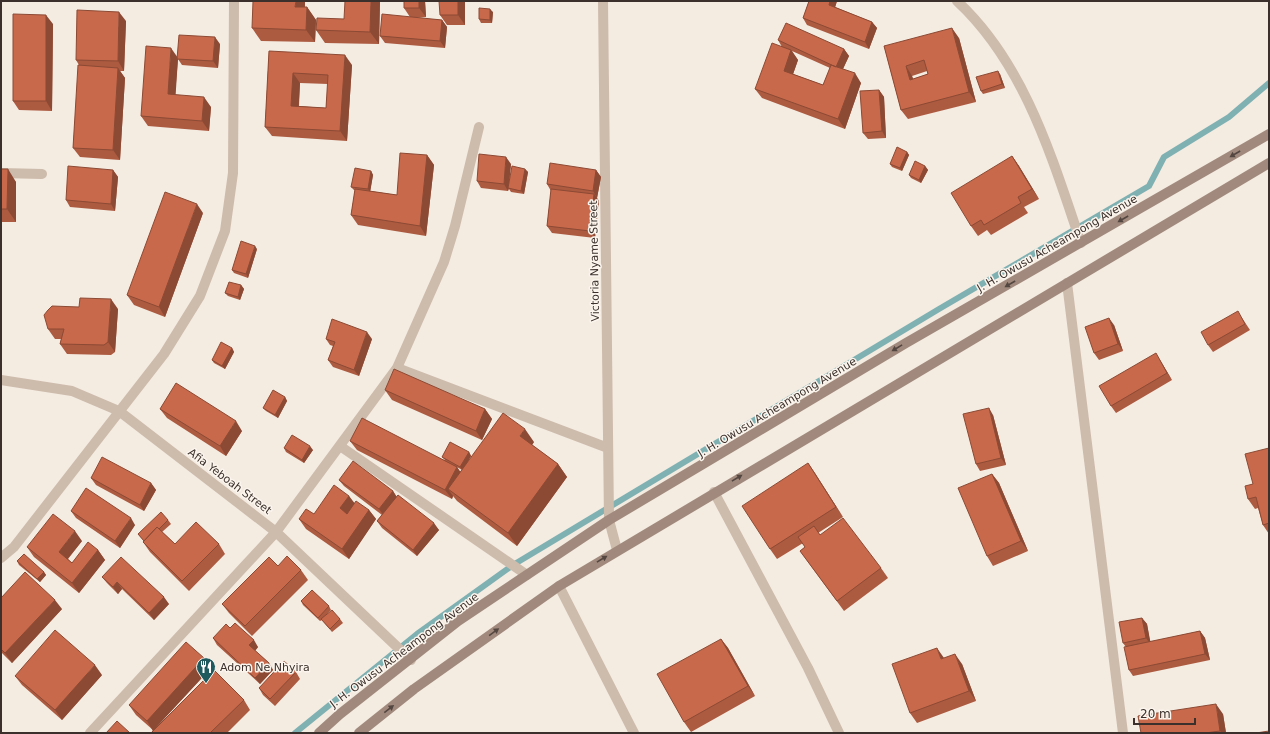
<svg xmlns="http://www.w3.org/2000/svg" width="1270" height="734" viewBox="0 0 1270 734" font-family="'DejaVu Sans',sans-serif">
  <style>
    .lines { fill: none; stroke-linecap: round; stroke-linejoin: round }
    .stream { stroke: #7fb0b2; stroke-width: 6 }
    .lane { stroke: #cdbbac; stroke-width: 10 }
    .street { stroke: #cdbbac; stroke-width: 10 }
    .secondary { stroke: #a18a7d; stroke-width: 10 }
    .wall { fill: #ac5a40; fill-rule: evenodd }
    .shaded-wall { fill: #8c4a34 }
    .building { fill: #c8694b; stroke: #8c4a34; fill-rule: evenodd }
    .oneway { fill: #544640 }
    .labels { text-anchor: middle; stroke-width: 3; stroke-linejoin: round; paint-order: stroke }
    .street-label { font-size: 11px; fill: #3b302b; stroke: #fbf5ee }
    .poi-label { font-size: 11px; fill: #3b302b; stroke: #fbf5ee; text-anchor: start }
  </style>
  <rect width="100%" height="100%" fill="#f4ebe1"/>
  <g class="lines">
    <!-- stream -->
    <path class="stream" d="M295,733L417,634L513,565L939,309L1149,186L1164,157L1229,117L1269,83"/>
    <!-- lane -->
    <path class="lane" d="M1,173L42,174"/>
    <!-- street -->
    <path class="street" d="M603,1L609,520L617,550
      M957,1C1025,64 1052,158 1081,243
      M1067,283L1123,733
      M397,368L444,262L455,226L479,127
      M1,380L72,391L119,411L276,532L411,660
      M340,446L527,575
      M714,492L808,668L839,733
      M1,558L14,547L164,354L200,296L225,231L233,173L234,1
      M559,586L634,733
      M90,733L276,532L397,368L608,448"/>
    <!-- secondary -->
    <path class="secondary" d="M319,733L340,714L458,621L609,520L906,343L1269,134
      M359,733L414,689L559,586L1269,163"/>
  </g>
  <!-- wall -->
  <path class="wall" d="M305,1V7H307L316,20L315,42L261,41L252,28Z
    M380,1L379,44L325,43L316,30L344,19Z
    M404,1H425L426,17L415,18L442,20L447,27L445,48L385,43L380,36L410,17L404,8Z
    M465,1V25H447L440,15Z
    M809,1H837L835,7L872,22L877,28L869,49L807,25L803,18Z
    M493,12L492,23H481L479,19Z
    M126,21L124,71H120L125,78L120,160L80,157L73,148L79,65L76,60Z
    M53,24L52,111L19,110L13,101Z
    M959,38L976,102L908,119L901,110L884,46ZM927,71L928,74L913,79L912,76Z
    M778,40L844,49L849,56L843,69L861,83L845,129L762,98L755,89L782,47ZM792,51L830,68L823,85L793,74L798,60Z
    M220,44L218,68L182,65L178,59L175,95L211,107L209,131L148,126L141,116L177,57Z
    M269,51L352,65L347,141L272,136L265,127ZM300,83L328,84L326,108L299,106Z
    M1000,74L1005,88L983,94L981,91Z
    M879,90L884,97L886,138L868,139L863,133Z
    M907,152L909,155L902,171L892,167L890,164Z
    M427,155L434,165L426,236L358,225L351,215L355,190H354L351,187L371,171L373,175L370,191L397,195Z
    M1012,156L1019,166L1039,199L1024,207L1028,213L991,235L987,230L978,236L971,226Z
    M511,164L509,186L525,169L528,172L524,194L511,192L509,189L508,191L481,188L477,181Z
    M925,166L928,170L921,183L911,178L909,175Z
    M1,169L16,182V222H1Z
    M113,170L118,177L115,211L70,207L66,200Z
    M596,170L601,177L597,198L599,201L595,238L552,233L547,226L551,191L547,184Z
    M203,213L165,317L134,305L127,295Z
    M257,249L248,278L234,273L232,270Z
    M241,285L244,289L240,300L228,296L225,293Z
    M118,309L115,352L111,355L67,354L60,344L61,339H55L48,329Z
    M1242,318L1250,330L1213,352L1208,345Z
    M1114,325L1123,351L1099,360L1094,353Z
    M326,339H372L359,376L333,367L328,360L333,346L330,345Z
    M232,348L234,352L225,369L214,363L212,360Z
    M1160,360L1172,380L1116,413L1111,406Z
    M385,390L485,409L492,419L482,440L392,400Z
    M285,397L287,401L278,418L266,411L263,408Z
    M160,409L242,431L226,456L167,418Z
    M993,415L1006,465L980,471L976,464Z
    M350,441L445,460L442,457L469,452L471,456L467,462L534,442L532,445L558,464L567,477L517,546L457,501L453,496L452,499L357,450ZM457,467L462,470L460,472Z
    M284,448L313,450L304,463L286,452Z
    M1269,448V534L1263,525L1258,508L1255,509L1248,499L1253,484Z
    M808,463L843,517L818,533L820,535L881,568L888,578L844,611L800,551L805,547L803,543L777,559L770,549Z
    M992,474L999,483L1028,551L993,566L987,556Z
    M91,478L151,483L156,490L144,511L96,485Z
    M339,480L393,491L397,497L439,530L417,556L382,528L377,521L382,515L344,486Z
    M349,496L354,504L369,510L376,519L349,559L306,529L299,519L314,514Z
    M71,511L135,525L120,548L76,518Z
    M168,520L171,524L162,532L175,544H219L225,554L189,591L150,552L143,542L144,541L138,534Z
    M82,541L68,559L72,563L98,550L105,560L79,593L34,557L27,547Z
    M17,561L44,572L46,575L40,582L19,565Z
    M301,570L308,580L252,636L229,613L222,604Z
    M102,577L169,604L154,620L122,589L118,594L107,583Z
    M1,598L62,609L12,663L1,652Z
    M301,601L329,606L331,610L323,618L340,619L343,623L332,632L322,620L320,621L303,605Z
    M1142,618L1147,624L1150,642L1200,631L1205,638L1210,660L1133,676L1129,670L1126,647L1123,643Z
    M230,628L258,647L255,651L269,663L273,670L260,684L217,645L213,638Z
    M721,639L728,648L755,696L691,732L684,722Z
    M204,658L211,668L156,727L244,700L250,710L227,733H151L153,730L136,715L129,705Z
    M944,658L962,664L976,701L917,723L910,713Z
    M296,672L300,679L275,706L263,695L259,688Z
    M102,675L62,720L22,685L15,676Z
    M1223,714L1226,733H1141Z"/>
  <!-- shaded-wall -->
  <path class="shaded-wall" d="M296,1H305L304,20L295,7Z
    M371,1H380L379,44L370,32Z
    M419,1H425L426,17L419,8Z
    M458,1H465V25L458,15Z
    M830,1H837L834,11L829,5Z
    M307,7L316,20L315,42L306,30Z
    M490,9L493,12L492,23L490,20Z
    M119,12L126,21L124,71L118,61Z
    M46,15L53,24L52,111L46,101Z
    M442,20L447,27L445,48L440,41Z
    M872,22L877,28L869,49L865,42Z
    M952,28L959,38L976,102L969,92Z
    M215,37L220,44L218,68L213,61Z
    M171,48L178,58L175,104L168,94Z
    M844,49L849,56L841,73L836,67Z
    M791,50L798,60L791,80L784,71Z
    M345,55L352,65L347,141L340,131Z
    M906,66L912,76L917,90L910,80Z
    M118,68L125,78L120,160L113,150Z
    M998,71L1000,74L1005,88L1002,84Z
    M293,73L300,83L298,116L291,106Z
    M855,73L861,83L845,129L838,119Z
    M879,90L884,97L886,138L882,131Z
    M204,97L211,107L209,131L202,121Z
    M907,152L909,155L902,171L900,168Z
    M427,155L434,165L426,236L420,226Z
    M1012,156L1019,166L1039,199L1032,189Z
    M506,157L511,164L508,191L504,184Z
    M925,166L928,170L921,183L919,180Z
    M8,169L16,182V222L7,209Z
    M525,169L528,172L524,194L521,191Z
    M113,170L118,177L115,211L111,204Z
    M596,170L601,177L597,198L593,191Z
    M371,171L373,175L370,193L368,189Z
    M594,194L599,201L595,238L590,231Z
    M197,204L203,213L165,317L159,307Z
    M255,246L257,249L248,278L246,274Z
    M241,285L244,289L240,300L238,297Z
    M111,299L118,309L115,352L108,342Z
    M1109,318L1114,325L1123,351L1118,344Z
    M367,332L372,339L359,376L354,370Z
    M232,348L234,352L225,369L222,366Z
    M1156,353L1160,360L1172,380L1167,373Z
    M285,397L287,401L278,418L275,415Z
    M989,408L993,415L1006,465L1001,458Z
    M485,409L492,419L482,440L476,431Z
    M236,421L242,431L226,456L220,446Z
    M525,429L534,442L529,449L520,436Z
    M310,446L313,450L304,463L302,460Z
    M469,452L471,456L463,471L460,467Z
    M808,463L815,473L843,517L836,507Z
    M558,464L567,477L517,546L508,533Z
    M457,467L464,477L448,489L453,496L452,499L445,490Z
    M992,474L999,483L1028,551L1021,541Z
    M151,483L156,490L144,511L140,505Z
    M393,491L397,498L384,516L379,509Z
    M349,496L356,505L347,518L340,508Z
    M369,510L376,519L349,559L342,549Z
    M131,518L135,525L120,548L115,541Z
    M434,523L439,530L417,556L413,550Z
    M75,531L82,541L65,562L59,552Z
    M98,550L105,560L79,593L72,583Z
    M44,572L46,575L40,582L37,579Z
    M117,582L122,589L118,594L113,587Z
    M164,597L169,604L154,620L149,613Z
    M55,600L62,609L12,663L5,653Z
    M1142,618L1147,624L1151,645L1146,638Z
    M1200,631L1205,638L1210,660L1205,654Z
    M721,639L728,648L755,696L748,686Z
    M254,640L258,647L254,652L249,645Z
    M937,648L944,658L941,659Z
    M955,654L962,664L976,701L969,691Z
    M204,658L211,668L153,731L147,721Z
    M269,663L273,670L260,684L255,678Z
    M95,665L102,675L62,720L55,710Z
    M1216,704L1223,714L1226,733H1222L1220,731Z"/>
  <!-- building -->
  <path class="building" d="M253,1H296L295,7H307L306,30L252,28Z
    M345,1H371L370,32L316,30L317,18L344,19Z
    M404,1H419V8H404Z
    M439,1H458V15H440Z
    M809,1H830L829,5L872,22L865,42L803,18Z
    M479,8L490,9V20L479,19Z
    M77,10L119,12L118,61L76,60Z
    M13,14L46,15V101H13Z
    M382,14L442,20L440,41L380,36Z
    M786,23L844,49L836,67L778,40Z
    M952,28L969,92L901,110L884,46ZM924,60L928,74L910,80L906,66Z
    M179,35L215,37L213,61L177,59Z
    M772,43L791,50L784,71L823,85L831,65L855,73L838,119L755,89Z
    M146,46L171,48L168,94L204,97L202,121L141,116Z
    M269,51L345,55L340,131L265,127ZM293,73L328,75L326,108L291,106Z
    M78,65L118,68L113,150L73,148Z
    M998,71L1002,84L981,91L976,77Z
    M879,90L882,131L863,133L860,91Z
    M897,147L907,152L900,168L890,164Z
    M400,153L427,155L420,226L351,215L355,189L397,195Z
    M479,154L506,157L504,184L477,181Z
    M1012,156L1032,189L1018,197L1021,203L984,225L981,220L971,226L951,193Z
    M915,161L925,166L919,180L909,175Z
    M550,163L596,170L593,191L547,184Z
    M68,166L113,170L111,204L66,200Z
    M512,166L525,169L521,191L508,188Z
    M355,168L371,171L368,189L351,187Z
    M1,169H8L7,209H1Z
    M551,189L594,194L590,231L547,226Z
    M165,192L197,204L159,307L127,295Z
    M241,241L255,246L246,274L232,270Z
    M229,282L241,285L238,297L225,293Z
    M80,298L111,299L108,342L104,345L60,344L64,329H48L44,315L48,310L52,306L79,307Z
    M1238,311L1245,324L1208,345L1201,332Z
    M1109,318L1118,344L1094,353L1085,327Z
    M332,319L367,332L354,370L328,360L335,342L326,339Z
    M221,342L232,348L222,366L212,360Z
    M1156,353L1167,373L1111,406L1099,386Z
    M394,369L485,409L476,431L385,390Z
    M176,383L236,421L220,446L160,409Z
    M273,390L285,397L275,415L263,408Z
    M989,408L1001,458L976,464L963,414Z
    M503,413L525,429L520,436L558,464L508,533L448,489Z
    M362,418L457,467L445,490L350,441Z
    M292,435L310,446L302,460L284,448Z
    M450,442L469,452L460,467L442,457Z
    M1269,448V523L1263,525L1256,497L1248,499L1245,486L1253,484L1245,454Z
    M102,457L151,483L140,505L91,478Z
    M353,461L393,491L379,509L339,480Z
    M808,463L836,507L770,549L742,506Z
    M992,474L1021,541L987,556L958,488Z
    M334,485L349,496L340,508L347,514L356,501L369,510L342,549L299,519L306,509L314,514Z
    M86,488L131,518L115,541L71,511Z
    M398,495L434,523L413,550L377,521Z
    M161,512L168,520L159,529L157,527L144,541L138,534Z
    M53,514L75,531L59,552L72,563L88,542L98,550L72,583L27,547Z
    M843,518L881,568L837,601L800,551L805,547L798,537L814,526L820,535Z
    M196,522L219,544L182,581L143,542L157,527L175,544Z
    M24,554L44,572L37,579L17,561Z
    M287,556L301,570L245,626L222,604L269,557L278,566Z
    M121,557L164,597L149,613L117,582L113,587L102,577Z
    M25,572L55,600L5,653L1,649V598Z
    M312,590L329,606L318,618L301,601Z
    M332,610L340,619L330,629L321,619Z
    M1142,618L1146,638L1123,643L1119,622Z
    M235,623L254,640L249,645L269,663L255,678L213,638L226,624L230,628Z
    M55,630L95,665L55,710L15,676Z
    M1200,631L1205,654L1129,670L1124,647Z
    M721,639L748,686L684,722L657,674Z
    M186,642L204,658L147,721L129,705Z
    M937,648L941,659L955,654L969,691L910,713L892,664Z
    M284,661L296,672L270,699L259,688Z
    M214,670L244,700L210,733H151Z
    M1216,704L1220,731L1205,733H1141L1138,716Z
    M117,721L130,733H106Z
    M1269,731V733H1256Z"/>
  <!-- one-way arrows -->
  <defs><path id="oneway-solid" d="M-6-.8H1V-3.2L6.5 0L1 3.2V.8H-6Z"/></defs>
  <g class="oneway">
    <use href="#oneway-solid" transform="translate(1235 154) rotate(150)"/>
    <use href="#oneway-solid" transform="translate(1123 219) rotate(150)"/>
    <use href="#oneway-solid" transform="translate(1010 284) rotate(150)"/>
    <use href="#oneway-solid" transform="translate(897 348) rotate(149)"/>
    <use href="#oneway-solid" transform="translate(737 478) rotate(-31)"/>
    <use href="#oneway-solid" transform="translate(602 559) rotate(-31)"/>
    <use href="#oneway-solid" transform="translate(494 632) rotate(-36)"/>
    <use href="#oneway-solid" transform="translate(389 709) rotate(-38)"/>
  </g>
  <!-- icons -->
  <defs>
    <g id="restaurant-pin" transform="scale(1)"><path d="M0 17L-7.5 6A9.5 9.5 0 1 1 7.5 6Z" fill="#1f5a5e" stroke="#fbf5ee"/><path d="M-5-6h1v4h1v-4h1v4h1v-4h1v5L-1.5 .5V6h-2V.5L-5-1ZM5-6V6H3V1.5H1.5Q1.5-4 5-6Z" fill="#fff"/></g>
  </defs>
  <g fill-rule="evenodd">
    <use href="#restaurant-pin" x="206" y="667"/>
  </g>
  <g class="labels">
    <!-- street labels -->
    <g class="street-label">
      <text transform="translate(1057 243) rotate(-30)" y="4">J. H. Owusu Acheampong Avenue</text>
      <text transform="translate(594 261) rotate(-91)" y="4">Victoria Nyame Street</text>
      <text transform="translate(777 407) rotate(-31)" y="4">J. H. Owusu Acheampong Avenue</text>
      <text transform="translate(230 481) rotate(37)" y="4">Afia Yeboah Street</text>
      <text transform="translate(404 650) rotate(-37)" y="4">J. H. Owusu Acheampong Avenue</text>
    </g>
    <!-- poi labels -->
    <g class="poi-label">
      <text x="220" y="671">Adom Ne Nhyira</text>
    </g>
  </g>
  <!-- border -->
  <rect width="1270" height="734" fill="none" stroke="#3b302b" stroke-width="4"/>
  <!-- scale -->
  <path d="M1134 718v6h61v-6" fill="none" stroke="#3b302b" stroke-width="2"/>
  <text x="1140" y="718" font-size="12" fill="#3b302b" stroke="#fbf5ee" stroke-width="3" paint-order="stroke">20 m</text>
</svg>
